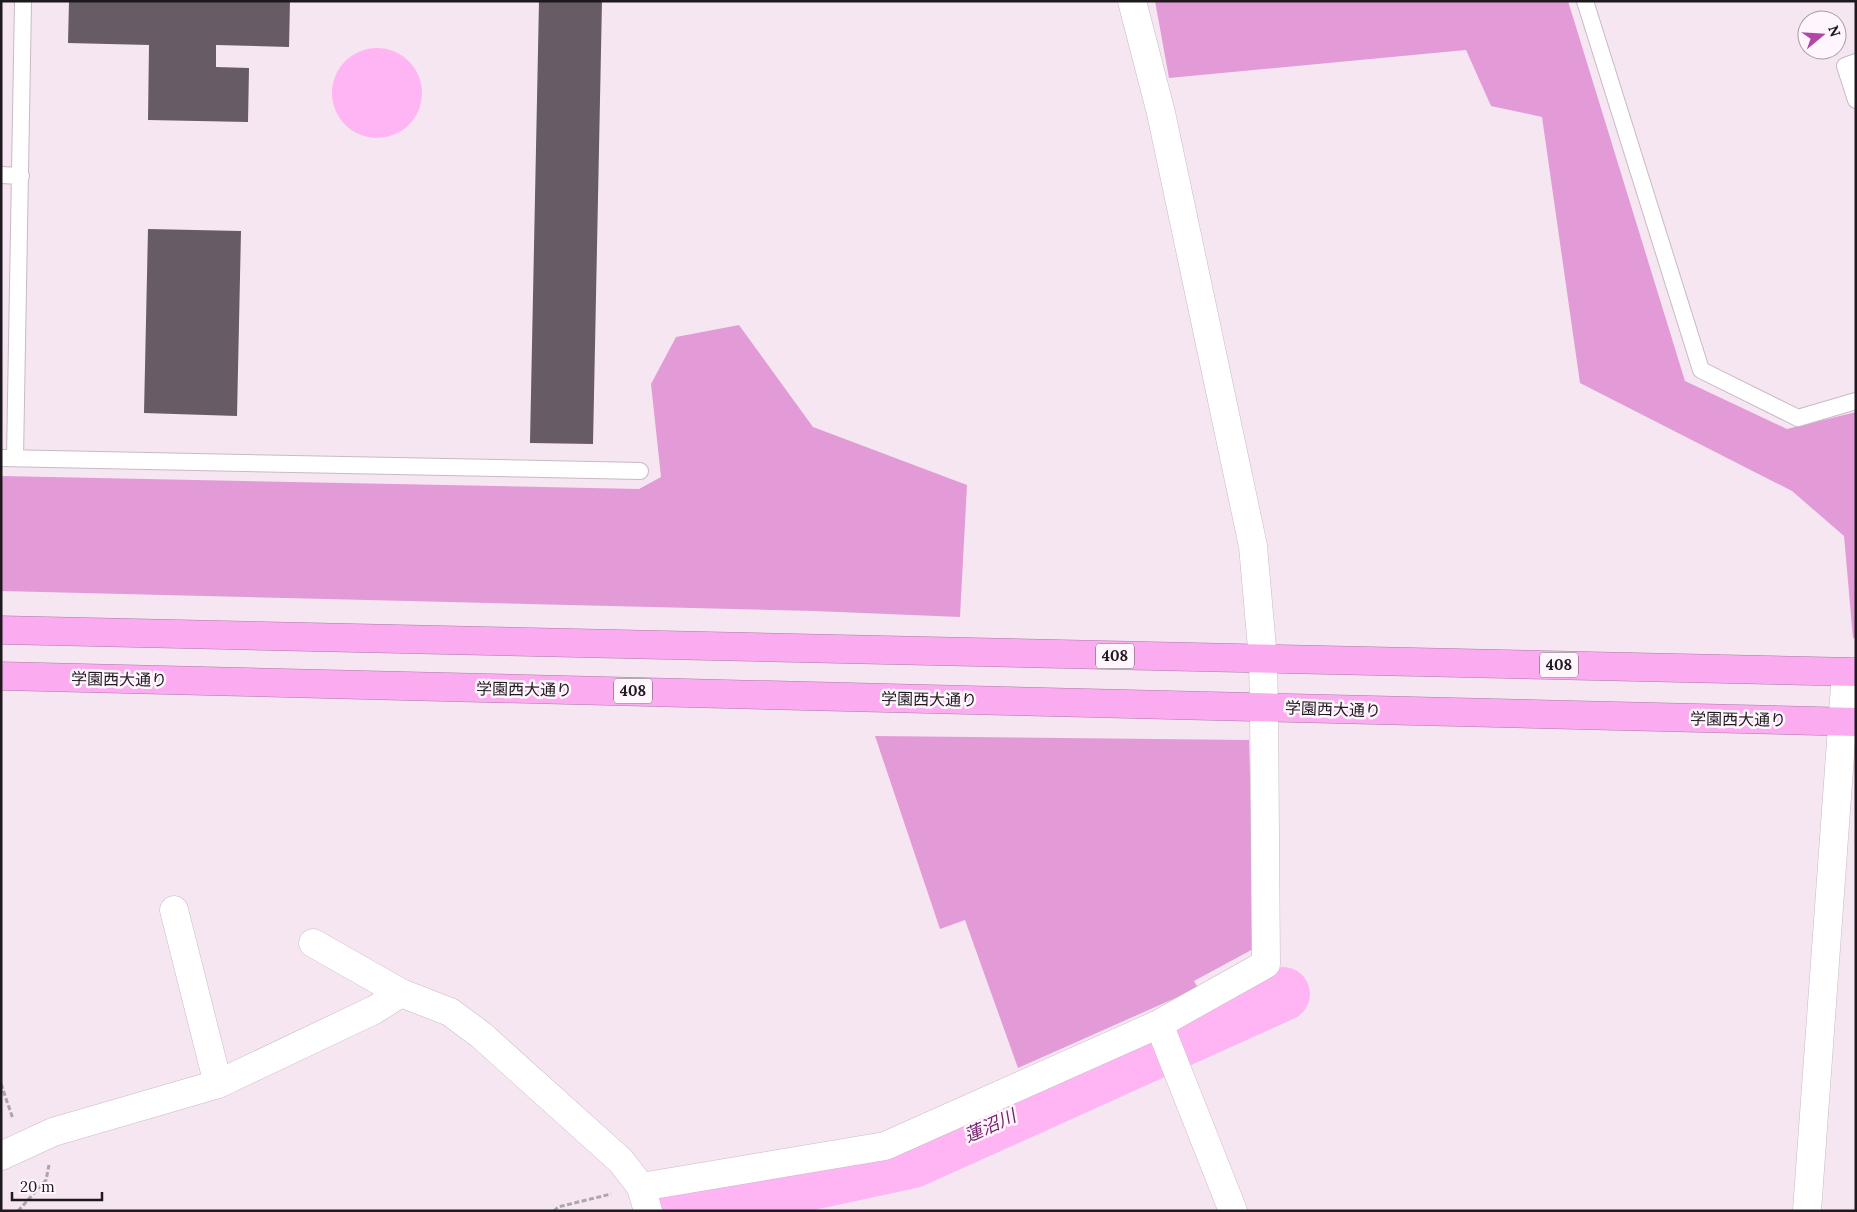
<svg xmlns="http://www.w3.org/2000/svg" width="1857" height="1212" viewBox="0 0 1857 1212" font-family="Lora,'Noto Sans JP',serif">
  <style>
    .forest { fill: #e39bd8 }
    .water { fill: #ffb5f4 }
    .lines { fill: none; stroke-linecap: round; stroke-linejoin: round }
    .river { stroke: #ffb5f4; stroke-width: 54 }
    .building { fill: #675b65 }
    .lane-casing { stroke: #c8bac5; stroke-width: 18 }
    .street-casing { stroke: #c8bac5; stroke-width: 29 }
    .secondary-casing { stroke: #c8bac5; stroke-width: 29 }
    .highway-casing { stroke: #ae78a6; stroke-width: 29 }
    .path { stroke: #afa3ad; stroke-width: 3; stroke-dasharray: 5 2.5; stroke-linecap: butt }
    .lane { stroke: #fff; stroke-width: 16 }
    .street { stroke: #fff; stroke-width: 28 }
    .secondary { stroke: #fff; stroke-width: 28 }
    .highway { stroke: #fbabef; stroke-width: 28 }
    .labels { text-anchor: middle; stroke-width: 5; stroke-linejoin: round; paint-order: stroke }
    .shield { fill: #fff6fd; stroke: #625b61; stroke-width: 1 }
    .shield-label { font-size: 15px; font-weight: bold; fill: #1e191e }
    .street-label { font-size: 16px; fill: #1e191e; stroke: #fff6fd }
    .water-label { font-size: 18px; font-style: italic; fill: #721f6a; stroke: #fff6fd }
  </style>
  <rect width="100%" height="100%" fill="#f5e6f2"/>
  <!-- forest -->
  <path class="forest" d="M1155,1H1568L1685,381L1787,429L1856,412V638H1853L1844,536L1792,491L1580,383L1542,117L1491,106L1466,50L1169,78Z
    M739,325L813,427L967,485L960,617L814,611L1,591V476L639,489L661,477L651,384L676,337Z
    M875,736L1249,740L1255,948L1194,981L1198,988L1018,1068L965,920L940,929Z"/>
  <!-- water -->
  <path class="water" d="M332 93a45 45 0 1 1 90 0a45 45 0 1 1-90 0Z"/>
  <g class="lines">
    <!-- river -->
    <path class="river" d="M682,1211L913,1161L1283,994"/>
  </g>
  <!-- building -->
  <path class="building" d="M69,1H290L289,47L216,45V67L249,68L248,122L148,120L149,45L68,43Z
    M539,1H602L593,444L530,443Z
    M148,229L241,231L237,416L144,413Z"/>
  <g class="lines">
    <!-- lane casing -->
    <g class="lane-casing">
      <path id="lane" d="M1585,1L1701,370L1798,418L1856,401
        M1856,62L1845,66L1856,100
        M1,175L21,176
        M1,458L640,471
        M15,458L23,1"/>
    </g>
    <!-- street casing -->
    <g class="street-casing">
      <path id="street" d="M174,910L218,1084
        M313,943L401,993L450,1012L481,1035L621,1161L641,1187L648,1211
        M1159,1024L1233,1211
        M1,1156L53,1132L218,1084L374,1010L401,993
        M641,1187L885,1146L1159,1024L1266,964L1264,707
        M1807,1211L1846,672"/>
    </g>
    <!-- secondary casing -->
    <g class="secondary-casing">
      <path id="secondary" d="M1132,1L1161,113L1253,546L1263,659L1264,707"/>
    </g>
    <!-- highway casing -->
    <g class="highway-casing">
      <path id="highway" d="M1,630L1856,672
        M1,676L1856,722"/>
    </g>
    <!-- path -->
    <path class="path" d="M1,1084L13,1119
      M18,1211L46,1180L49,1165
      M554,1211L558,1207L611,1194"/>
    <!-- lane -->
    <use href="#lane" class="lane"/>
    <!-- street -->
    <use href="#street" class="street"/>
    <!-- secondary -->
    <use href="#secondary" class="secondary"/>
    <!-- highway -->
    <use href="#highway" class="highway"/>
  </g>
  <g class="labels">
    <!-- shield labels -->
    <g class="shield">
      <rect x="1096" y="643.5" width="38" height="25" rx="4"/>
      <rect x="1540" y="652.5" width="38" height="25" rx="4"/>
      <rect x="614" y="678.5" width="38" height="25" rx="4"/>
    </g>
    <g class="shield-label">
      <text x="1115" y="661">408</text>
      <text x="1559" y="670">408</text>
      <text x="633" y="696">408</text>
    </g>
    <!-- street labels -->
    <g class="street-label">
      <text transform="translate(119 679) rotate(1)" y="6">学園西大通り</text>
      <text transform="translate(524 689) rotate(1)" y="6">学園西大通り</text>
      <text transform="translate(929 699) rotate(1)" y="6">学園西大通り</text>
      <text transform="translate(1333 709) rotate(2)" y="6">学園西大通り</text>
      <text transform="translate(1738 719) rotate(1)" y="6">学園西大通り</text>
    </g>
    <!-- water labels -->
    <g class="water-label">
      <text transform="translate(990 1126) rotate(-24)" y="6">蓮沼川</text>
    </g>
  </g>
  <!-- border -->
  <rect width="1857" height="1212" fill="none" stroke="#1e191e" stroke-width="5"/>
  <!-- north arrow -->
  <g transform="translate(1822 35) rotate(72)"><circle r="24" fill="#fff6fd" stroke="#a59ea4"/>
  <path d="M0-4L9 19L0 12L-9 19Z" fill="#b247a7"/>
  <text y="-8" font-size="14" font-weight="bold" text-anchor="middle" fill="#1e191e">N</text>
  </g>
  <!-- scale -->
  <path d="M12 1192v8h90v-8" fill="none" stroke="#1e191e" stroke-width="2.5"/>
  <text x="20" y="1192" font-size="15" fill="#1e191e" stroke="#fff6fd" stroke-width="4" paint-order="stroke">20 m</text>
</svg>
